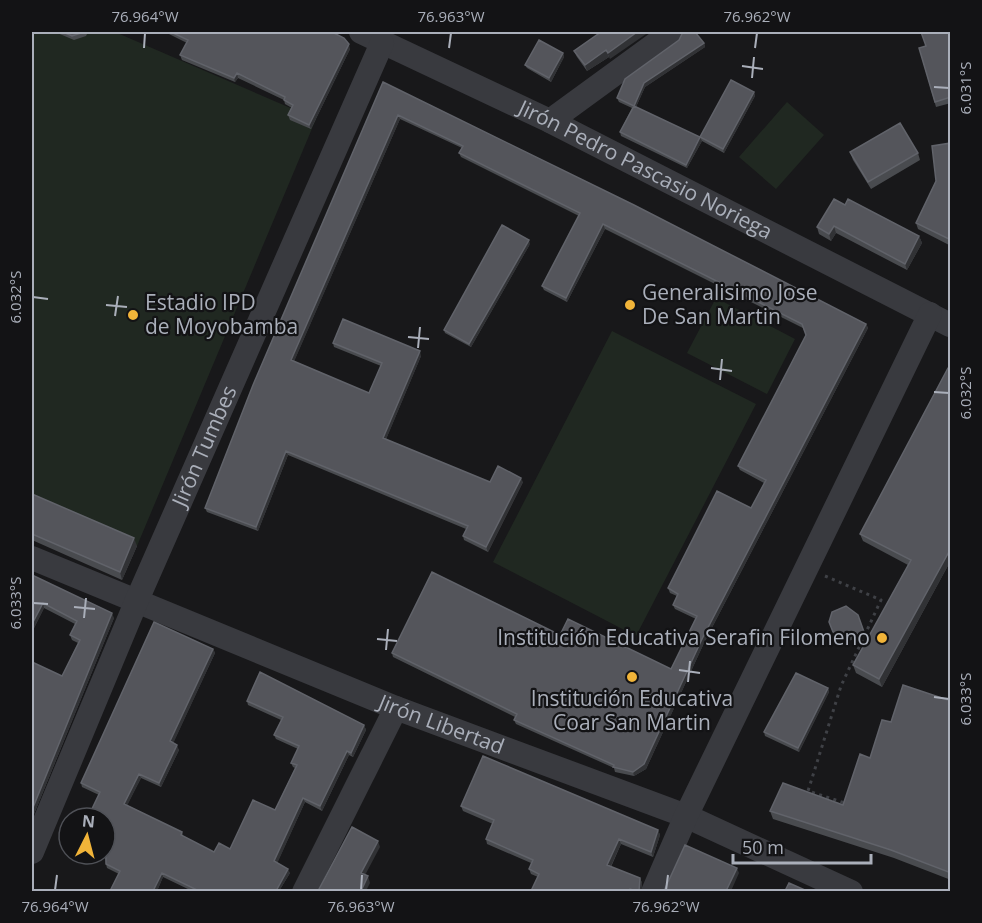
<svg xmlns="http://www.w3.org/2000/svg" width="982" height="923" viewBox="0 0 982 923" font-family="'Open Sans',sans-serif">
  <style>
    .green { fill: #202821 }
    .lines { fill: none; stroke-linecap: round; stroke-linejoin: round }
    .path { stroke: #3f4146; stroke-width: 3; stroke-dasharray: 3 4.5; stroke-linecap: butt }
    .minor { stroke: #393a3f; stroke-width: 24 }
    .wall { fill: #494b4f }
    .shaded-wall { fill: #313235 }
    .building { fill: #54555b; stroke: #61636a; stroke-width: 1.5 }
    .ticks { fill: none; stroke: #aaafba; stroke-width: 2 }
    .poi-dot { fill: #f1b439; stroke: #131315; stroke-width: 2 }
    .labels { text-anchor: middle; stroke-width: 4.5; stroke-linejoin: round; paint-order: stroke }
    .street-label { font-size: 21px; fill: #aaafba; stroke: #131315 }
    .poi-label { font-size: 21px; fill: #aaafba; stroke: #131315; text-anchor: start }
    .neatline { fill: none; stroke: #aaafba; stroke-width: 2 }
    .ticks-label { font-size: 15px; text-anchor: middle; fill: #aaafba }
  </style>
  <rect width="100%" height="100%" fill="#18181a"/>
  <!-- green -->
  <path class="green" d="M32,32H115L316,119L137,546L32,500Z
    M787,102L824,135L776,189L739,157Z
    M716,298L795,339L767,394L687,353Z
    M612,331L756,404L636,636L493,562Z"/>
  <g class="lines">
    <!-- path -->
    <path class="path" d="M825,576L881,600L841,686L808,791L848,804"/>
    <!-- minor -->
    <g class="minor">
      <path id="s1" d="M361,32L550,121L950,325"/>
      <path d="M550,121L672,32"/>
      <path id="s2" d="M32,558L396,708L686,816L851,892"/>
      <path id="s3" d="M32,852L137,600L382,43"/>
      <path d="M304,892L396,708"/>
      <path d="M653,892L686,816L930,314"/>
    </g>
  </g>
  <!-- wall -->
  <path class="wall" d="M55,32H88L86,36L74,40Z
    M165,32H332L350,49L311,129L290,120L288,115L292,108L285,104L284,100L238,78L235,82L182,60L180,55L187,43Z
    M601,32L610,59L609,57L587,71L577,57L574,51Z
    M951,32V103L936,107L919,48L926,46Z
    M704,43L705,47L645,87L636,107L700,137L754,92L755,96L724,153L702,141L687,168L621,136L620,132L632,108L619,102L617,98Z
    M563,53L564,57L551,82L527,68L525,65Z
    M383,82L866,324L868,328L704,643L646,769L634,776L615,772L614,768L516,724L514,720L515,717L393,657L392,653L560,635L671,669L696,619L675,609L673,605L677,596L670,593L668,588L751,508L764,483L740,470L738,466L806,335L803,328L605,229L567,302L544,290L542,286L579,216L461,157L459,153L462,148L400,119L294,361L369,393L381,366L334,347L333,343L421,356L386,439L490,482H523L488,552L464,540L463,536L466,529L288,455L258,531L207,512L205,508Z
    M951,143V246L918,229L916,223L936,181Z
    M850,152L918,153L920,160L871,189L853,160Z
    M845,205L919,236L922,243L907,270L836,233L831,241L819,234L817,227Z
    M530,244L471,347L445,333L444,330Z
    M951,367V560L882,687L856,673L853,665L908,565L863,541L860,534Z
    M32,494L137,546L122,580L32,540Z
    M32,575L114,618L32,819V662L62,676L78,643L72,640L70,635L75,624L44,608L34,628L32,627Z
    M829,622L864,632L866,636L848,641L834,635Z
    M213,649L215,653L173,743L179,750L161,787L141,778L127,805L182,832L183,836L214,852L230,849L275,810L295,768L293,767L291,763L298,749L276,739L274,735L281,720L248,705L247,701L364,725L366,730L353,757L349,755L322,811L305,802L277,863L290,873L279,891H192L163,877L157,891H110L119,874L107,868L106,864L105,818L99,795L82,787L81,783Z
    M828,688L829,692L799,752L765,736L764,732Z
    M951,701V880L894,858L773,819L770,811L843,805L891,722Z
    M461,806L658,830L660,835L653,857L621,844L611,867L640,878L642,883L641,891H531L538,877L531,874L529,869L531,863L487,844L486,839L493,824L463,811Z"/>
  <!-- shaded-wall -->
  <path class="shaded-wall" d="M637,32H649L610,59L608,53Z
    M704,43L705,47L645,87L635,109L634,106L644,83Z
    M349,44L350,49L311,129L309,125Z
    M606,50L609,57L587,71L585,65Z
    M563,53L564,57L551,82L549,78Z
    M237,73L238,78L235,82L234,78Z
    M754,92L755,96L724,153L723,149Z
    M398,115L400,119L293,364L291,360Z
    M700,137L702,141L687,168L686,165Z
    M603,224L605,229L567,302L566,298Z
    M834,226L836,233L831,241L829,234Z
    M919,236L922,243L907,270L905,264Z
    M529,240L530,244L471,347L469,344Z
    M866,324L868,328L704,643L646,769L634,776L633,772Z
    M420,351L421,356L385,442L383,438Z
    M286,451L288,455L258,531L256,527Z
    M521,478L523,482L488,552L486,547Z
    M134,538L137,546L122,580L120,572Z
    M951,548V560L882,687L879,679Z
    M43,603L44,608L34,628L32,624Z
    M112,613L114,618L32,819V810Z
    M213,649L215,653L172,746L170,741Z
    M828,688L829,692L799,752L798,748Z
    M364,725L366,730L353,757L351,753Z
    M177,745L179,750L161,787L159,783Z
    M347,751L349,755L322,811L320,806Z
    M139,774L141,778L126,808L124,804Z
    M303,798L305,802L276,866L274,861Z
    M658,830L660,835L653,857L651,852Z
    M619,839L621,844L609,870L607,865Z
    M378,841L380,847L363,879L361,873Z
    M737,868L739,873L731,891H726Z
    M288,869L290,873L279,891H276Z
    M162,873L163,877L157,891H153Z
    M368,876L370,883L366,891H361Z
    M640,878L642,883L641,891H639Z"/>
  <!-- building -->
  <path class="building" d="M63,32H84L72,36Z
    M171,32H332L344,38L349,44L309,125L288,115L293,105L284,100L285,97L237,73L234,78L180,55L188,40Z
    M601,32H637L608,53L606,50L585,65L574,51Z
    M683,32H695L704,43L644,83L634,106L617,98L625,79L679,40Z
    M921,32H951V97L935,102L919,48L926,46Z
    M539,40L563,53L549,78L525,65Z
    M731,80L754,92L723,149L700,137Z
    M383,82L634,205L866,324L702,639L644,764L633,772L613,767L614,765L514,720L517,714L392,653L432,572L560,635L568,619L671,669L697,616L673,605L678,594L668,588L717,491L751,508L766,480L738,466L806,335L802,324L603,224L566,298L542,286L580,213L459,153L463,146L398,115L291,360L369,393L382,363L333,343L343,319L420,351L383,438L490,482L498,466L521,478L486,547L463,536L468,526L286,451L256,527L205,508L253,385Z
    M634,106L700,137L686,165L620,132Z
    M900,123L918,153L868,182L850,152Z
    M951,143V240L916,223L936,181L932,146Z
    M834,199L845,205L848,199L919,236L905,264L834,226L829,234L817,227Z
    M502,225L529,240L469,344L444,330Z
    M951,367V548L879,679L853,665L911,560L860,534L948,368Z
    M32,494L134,538L120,572L32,534Z
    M32,575L112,613L32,810V662L62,676L80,640L70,635L77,621L43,603L32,624Z
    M846,606L858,615L864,632L846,637L833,632L829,622L832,612Z
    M154,622L213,649L170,741L177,745L159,783L139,774L124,804L182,832L181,835L214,852L219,843L230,849L253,800L275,810L297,765L291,763L299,746L274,735L283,717L247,701L260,672L364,725L351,753L347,751L320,806L303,798L274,861L288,869L276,891H199L162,873L153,891H110L120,871L106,864L105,818H92L90,813L100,792L81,783Z
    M796,673L828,688L798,748L764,732Z
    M903,685L951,701V873L891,850L770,811L783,783L843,805L860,754L870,758L882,720L891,722Z
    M483,756L658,830L651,852L619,839L607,865L640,878L639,891H636L630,889L629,891H531L539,874L529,869L533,860L486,839L494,820L461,806Z
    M352,827L378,841L361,873L368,876L361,891H362H318Z
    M685,845L737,868L726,891H664Z
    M789,883L807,891H785Z"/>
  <!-- ticks -->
  <path class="ticks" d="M144,48L145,33M449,48L451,33M755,48L757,33M742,66L763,69M752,78L754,57M934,87L949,88M33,297L48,299M106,305L127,307M115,316L118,296M408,337L429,339M418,348L420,327M711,368L732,371M720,380L722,359M934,392L949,393M33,603L48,604M74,607L95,609M84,618L86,598M377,639L397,641M386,650L388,629M679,670L700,673M688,682L690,661M934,697L949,699M55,890L57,875M361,890L362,875M666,890L668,875"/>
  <!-- markers -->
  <g class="poi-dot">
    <circle cx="630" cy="305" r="6"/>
    <circle cx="133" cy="315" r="6"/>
    <circle cx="882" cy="638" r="6"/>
    <circle cx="632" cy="677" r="6"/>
  </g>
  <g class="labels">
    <!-- street labels -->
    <g class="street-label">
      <text dy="7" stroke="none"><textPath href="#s1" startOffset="316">Jirón Pedro Pascasio Noriega</textPath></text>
      <text dy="7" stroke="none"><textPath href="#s3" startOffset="441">Jirón Tumbes</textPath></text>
      <text dy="7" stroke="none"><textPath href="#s2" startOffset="442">Jirón Libertad</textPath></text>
    </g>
    <!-- poi labels -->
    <g class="poi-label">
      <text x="642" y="300">Generalisimo Jose<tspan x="642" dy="24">De San Martin</tspan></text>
      <text x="145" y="310">Estadio IPD<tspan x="145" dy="24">de Moyobamba</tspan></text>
      <text x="870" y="645" text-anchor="end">Institución Educativa Serafin Filomeno</text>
      <text x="632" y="706" text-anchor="middle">Institución Educativa<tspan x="632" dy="24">Coar San Martin</tspan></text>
    </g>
  </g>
  <!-- border -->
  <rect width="982" height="923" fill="none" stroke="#131315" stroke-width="66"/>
  <!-- north arrow -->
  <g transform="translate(87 836) rotate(6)"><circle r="28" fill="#131315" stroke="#4f5157" stroke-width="1.5"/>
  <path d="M0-4.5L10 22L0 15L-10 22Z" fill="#f1b439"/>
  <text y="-9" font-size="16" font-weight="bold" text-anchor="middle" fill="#aaafba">N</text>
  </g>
  <!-- scale -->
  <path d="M733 854v9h138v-9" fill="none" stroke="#aaafba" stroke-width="3"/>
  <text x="742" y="854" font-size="18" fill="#aaafba" stroke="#131315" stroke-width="4.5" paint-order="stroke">50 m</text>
  <rect x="33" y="33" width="916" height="857" class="neatline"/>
  <g class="ticks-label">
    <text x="145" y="22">76.964°W</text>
    <text x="451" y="22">76.963°W</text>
    <text x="757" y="22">76.962°W</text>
    <text transform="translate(966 88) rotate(-90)" y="5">6.031°S</text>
    <text transform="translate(16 297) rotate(-90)" y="5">6.032°S</text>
    <text transform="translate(966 393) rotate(-90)" y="5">6.032°S</text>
    <text transform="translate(16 603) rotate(-90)" y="5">6.033°S</text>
    <text transform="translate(966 699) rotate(-90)" y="5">6.033°S</text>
    <text x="55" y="912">76.964°W</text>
    <text x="361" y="912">76.963°W</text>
    <text x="666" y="912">76.962°W</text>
  </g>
</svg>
